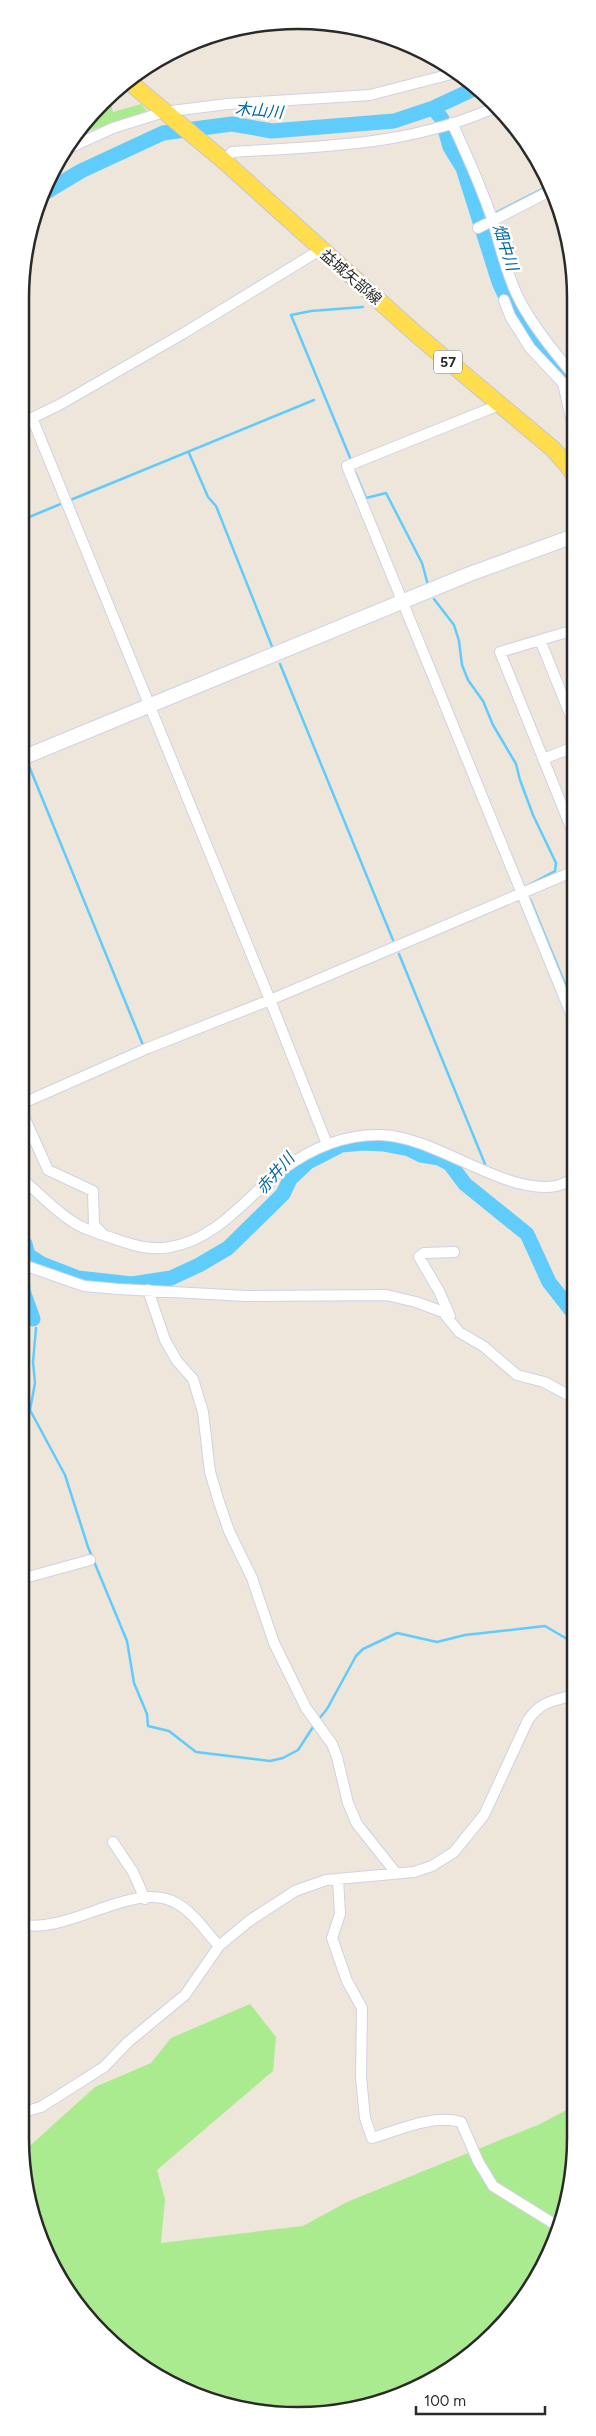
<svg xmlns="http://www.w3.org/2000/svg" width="596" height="2436" viewBox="0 0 596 2436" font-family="Figtree,'Noto Sans JP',sans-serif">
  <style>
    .green { fill: #abeb90 }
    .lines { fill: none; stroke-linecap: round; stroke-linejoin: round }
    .stream { stroke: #60ccfc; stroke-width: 2.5 }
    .river { stroke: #60ccfc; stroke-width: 15 }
    .street-casing { stroke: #cfd2e4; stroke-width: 12 }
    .secondary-casing { stroke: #cfd2e4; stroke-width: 16 }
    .primary-casing { stroke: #c8c8c8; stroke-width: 18 }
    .street { stroke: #fff; stroke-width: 10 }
    .secondary { stroke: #fff; stroke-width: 14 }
    .primary { stroke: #ffdd4d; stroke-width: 16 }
    .labels { text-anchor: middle; stroke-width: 5; stroke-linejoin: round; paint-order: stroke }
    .shield { fill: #fff; stroke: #6a6a6a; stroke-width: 1 }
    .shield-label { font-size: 14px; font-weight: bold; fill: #2a2a2a }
    .street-label { font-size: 15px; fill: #2a2a2a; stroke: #fff }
    .water-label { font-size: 16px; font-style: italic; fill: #0067a7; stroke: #fff }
    .rim { fill: none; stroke: #2a2a2a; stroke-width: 2.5 }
  </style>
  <rect width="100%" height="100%" fill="#eee6da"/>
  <!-- green -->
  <path class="green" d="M110,99L113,112L141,104L147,111L78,135Z
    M250,2004L276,2037L273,2071L157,2170L165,2199L161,2243L303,2226L347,2202L540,2124L574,2106V2175L539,2277L467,2358L370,2406L280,2415L175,2387L89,2322L41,2244L23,2152L95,2087L151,2063L171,2038Z"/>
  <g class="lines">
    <!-- stream -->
    <path class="stream" d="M497,212L550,185
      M189,453L208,497L216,506L273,649
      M351,460L291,315L311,311L363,307
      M355,472L366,498L386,493L422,563L428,585
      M68,501L314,400
      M22,520L63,503
      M434,599L454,625L459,641L462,665L468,680L483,701L493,725L516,764L520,780L533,815L556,863L555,871L527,886
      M280,664L393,940
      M29,766L143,1045
      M530,899L574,1006
      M399,954L485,1164
      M21,1096L22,1097
      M36,1328L33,1362L35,1383L30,1410L65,1475L88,1547L127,1641L134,1683L147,1714L148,1726L169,1731L196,1752L270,1761L283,1758L298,1750L315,1724
      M318,1720L327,1709L356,1656L363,1649L397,1633L437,1642L465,1635L545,1626L574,1643"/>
    <!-- river -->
    <path class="river" d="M433,108L442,119L450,147L463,168L499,282L517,321L574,382
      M46,192L81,171L163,133L232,124L272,131L394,121L433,108L476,88
      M21,1240L25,1244L28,1255L42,1264L78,1278L132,1284L171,1278L199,1265L228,1248L283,1194L290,1179L308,1162L341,1145L364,1143L383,1144L409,1149L421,1155L439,1158L450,1164L465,1184L527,1234L549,1282L574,1314
      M22,1272L23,1291L33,1319"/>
    <!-- street casing -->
    <g class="street-casing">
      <path id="street" d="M452,123C467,155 482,188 493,222C501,248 507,276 520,301C534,327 552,349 571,372
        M65,150L113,128L164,112L227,104L370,95L455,73
        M224,161L232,152C326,146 411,146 498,106
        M478,228L552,190
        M320,250L184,333L59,405L32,418L270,1000L327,1144
        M504,300L510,316L530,348L563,383L574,432
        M499,405L347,466L574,1021
        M540,640L574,724
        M543,759L574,747
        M574,835L500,652L574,630
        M21,1104L148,1048L270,1000L574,871
        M21,1110L48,1170L93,1191L94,1225L102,1233
        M21,1178C38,1192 54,1210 73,1222C84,1230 101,1234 115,1239C132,1245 151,1251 170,1247C218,1239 246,1197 283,1169C312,1148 345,1134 381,1135C438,1137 503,1195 556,1186C562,1185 568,1181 574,1179
        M21,1264L84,1286L118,1289L246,1296L386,1295L416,1302L443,1312L459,1332L483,1346L517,1375L544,1382L574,1398
        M148,1290L165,1340L177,1361L193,1379L203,1412L210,1472L219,1502L229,1531L252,1578L274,1643L306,1708L332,1744L337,1757L348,1803L357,1824L396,1873
        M450,1316L439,1291L419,1257L424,1253L454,1252
        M21,1579L90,1560
        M113,1842L133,1872L145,1899
        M338,1879L340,1914L332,1938L347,1981L362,2008L361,2077L365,2118L372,2138C399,2130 432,2114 461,2122L478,2161L493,2186L551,2222L557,2223
        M20,1924C68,1936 134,1879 176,1903C193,1912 206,1932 219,1946
        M20,2113L41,2107L104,2067L128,2042L185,1995L219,1946L249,1921L295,1891L326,1880L414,1872L432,1866L454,1852L484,1815L528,1720C541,1701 553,1701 574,1695"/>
    </g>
    <!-- secondary casing -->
    <g class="secondary-casing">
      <path id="secondary" d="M22,758L467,575L574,536"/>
    </g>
    <!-- primary casing -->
    <g class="primary-casing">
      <path id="primary" d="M127,80L224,161L416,334L553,449L568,466L574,475"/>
    </g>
    <!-- street -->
    <use href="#street" class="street"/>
    <!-- secondary -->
    <use href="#secondary" class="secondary"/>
    <!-- primary -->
    <use href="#primary" class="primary"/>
  </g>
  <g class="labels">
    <!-- shield labels -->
    <rect class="shield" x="434" y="350.5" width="28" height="23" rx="4"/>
    <g class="shield-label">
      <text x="448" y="367">57</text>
    </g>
    <!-- street labels -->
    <g class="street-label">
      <text transform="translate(351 277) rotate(41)" y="5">益城矢部線</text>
    </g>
    <!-- water labels -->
    <g class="water-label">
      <text transform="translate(259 110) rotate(5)" y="6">木山川</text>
      <text transform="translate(506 247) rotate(72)" y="6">畑中川</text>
      <text transform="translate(275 1173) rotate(-49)" y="6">赤井川</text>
    </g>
  </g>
  <!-- crop -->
  <path d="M0 0H596V2436H0ZM298 29H298A269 269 0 0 1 567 298V2138A269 269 0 0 1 298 2407H298A269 269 0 0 1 29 2138V298A269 269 0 0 1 298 29Z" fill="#fff" fill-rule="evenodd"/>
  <path class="rim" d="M298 29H298A269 269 0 0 1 567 298V2138A269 269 0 0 1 298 2407H298A269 269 0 0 1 29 2138V298A269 269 0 0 1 298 29Z"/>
  <!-- scale -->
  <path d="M416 2406v8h129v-8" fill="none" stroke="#2a2a2a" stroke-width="2.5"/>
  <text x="424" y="2406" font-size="15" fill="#2a2a2a" stroke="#ffffff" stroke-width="4" paint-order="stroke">100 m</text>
</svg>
